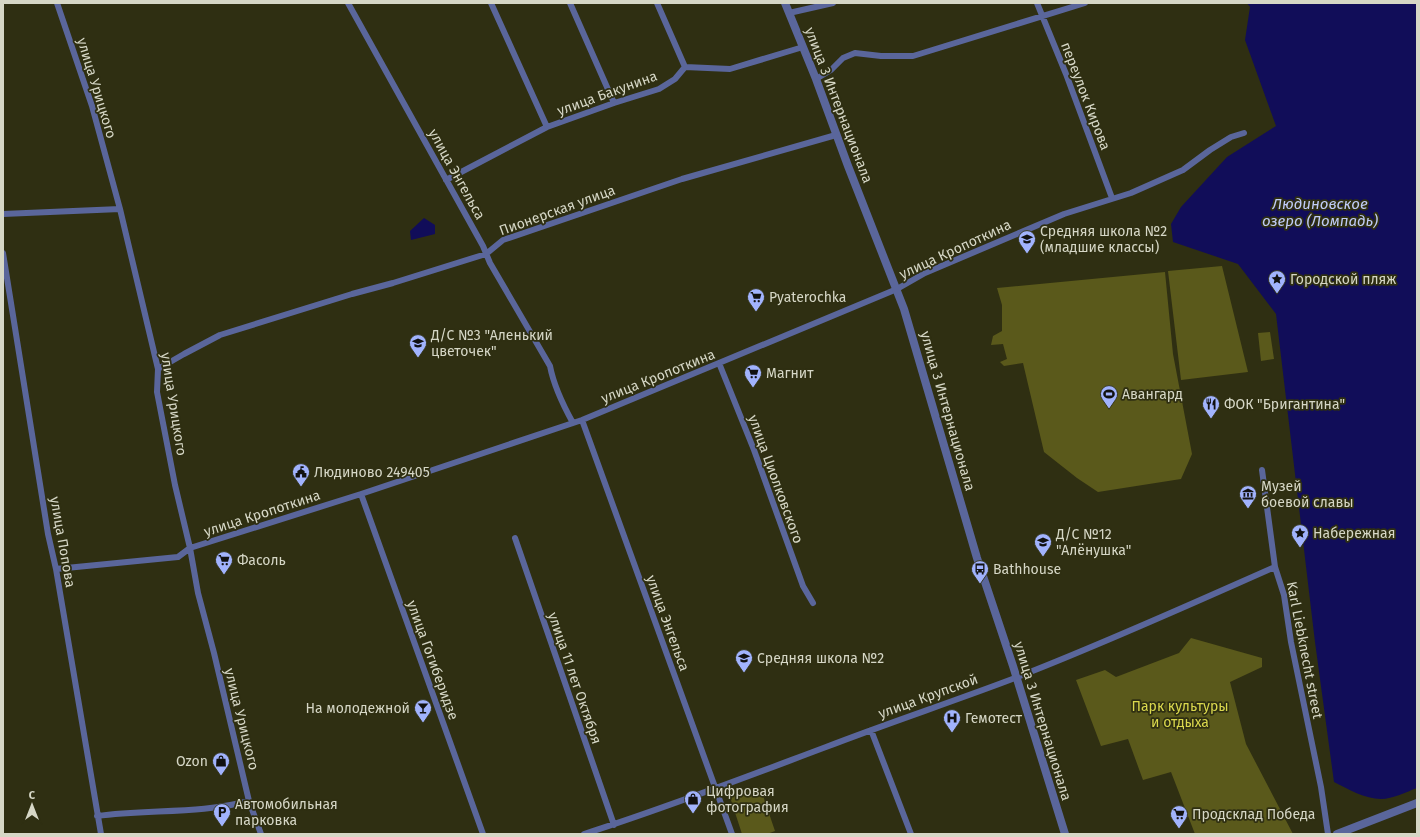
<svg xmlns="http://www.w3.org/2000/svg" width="1420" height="837" viewBox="0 0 1420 837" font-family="'Fira Sans',sans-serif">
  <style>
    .green { fill: #5a591b }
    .water { fill: #110d59 }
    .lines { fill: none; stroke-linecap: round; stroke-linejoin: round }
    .minor { stroke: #5a669b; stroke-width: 6 }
    .tertiary { stroke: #5a669b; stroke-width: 8 }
    .labels { text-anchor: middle; stroke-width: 3.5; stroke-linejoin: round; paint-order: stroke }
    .street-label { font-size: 14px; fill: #d6d7c6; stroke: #2f2f12 }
    .poi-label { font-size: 14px; fill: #d6d7c6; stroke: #2f2f12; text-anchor: start }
    .park-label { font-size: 14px; fill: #dad84d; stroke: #2f2f12 }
    .water-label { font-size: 15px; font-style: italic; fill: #c0ccf8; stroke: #2f2f12 }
  </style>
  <rect width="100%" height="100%" fill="#2f2f12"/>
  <!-- green -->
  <path class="green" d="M1222,266L1248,372L1181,380L1168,271Z
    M1165,272L1173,354L1192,454L1181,479L1098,492L1077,478L1044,452L1023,363L1004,366L1000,362L1007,359L1003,344L991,345L993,336L1002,331V305L997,288Z
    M1270,332L1274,359L1261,361L1258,333Z
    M1191,638L1262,658V667L1230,682L1246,744L1293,834H1195L1171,772L1143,780L1128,739L1101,746L1076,680L1105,670L1116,677L1179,653Z
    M760,787L775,831L767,834H742L730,797Z"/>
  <!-- water -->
  <path class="water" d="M1247,3H1417V788C1406,792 1393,799 1381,799C1365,799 1348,789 1334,782L1315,642L1276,314L1238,264L1173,242L1171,224L1181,207L1227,157L1276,126L1245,40L1250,7Z
    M424,218L435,225V234L411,240L410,231Z"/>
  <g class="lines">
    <!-- minor -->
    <path class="minor" d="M57,3L92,106L120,209L158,369L157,392L175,485L190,548L198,593L214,653L249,801L261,834
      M348,3L483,246L490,263L550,366C554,387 563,405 573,423
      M491,3L547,127
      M570,3L614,103
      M657,3L685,67
      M1037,3L1066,74L1112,198
      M789,13L833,3
      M816,79L831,70L843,58L855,53L881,56H913L1085,3
      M446,180L547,127L614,103L659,89L675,79L685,67L730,69L803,47
      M3,214L120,209
      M3,253L48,534L56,569L101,834
      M719,363L754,450L803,586L813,603
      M158,369L184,354L220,335L352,294L393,283L486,254L503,240L682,179L836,135
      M582,420L732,834
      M1262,470L1275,567L1284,595L1291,642L1321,787L1328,834
      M361,494L483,834
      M515,538L614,825
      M56,569L178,557L190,548L361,494L582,420L897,289L925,273L1064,214L1131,193L1183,170L1210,150L1231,137L1244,133
      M871,730L911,834
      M97,816C148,809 200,814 249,801
      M584,834C666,808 746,777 826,747C888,723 952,702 1015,678C1103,644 1189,605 1275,567"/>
    <!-- tertiary -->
    <path class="tertiary" d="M785,3L816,79L848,166L904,309L977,558L1013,666L1065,834
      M1337,834L1417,803"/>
  </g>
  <!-- icons -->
  <defs>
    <g id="school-pin" transform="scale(0.9)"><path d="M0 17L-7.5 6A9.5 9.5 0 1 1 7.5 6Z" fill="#a1b3fd" stroke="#2f2f12"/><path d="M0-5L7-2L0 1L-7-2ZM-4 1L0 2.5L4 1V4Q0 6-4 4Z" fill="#111"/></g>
    <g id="sight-pin" transform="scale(0.9)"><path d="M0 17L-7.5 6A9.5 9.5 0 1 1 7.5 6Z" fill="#a1b3fd" stroke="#2f2f12"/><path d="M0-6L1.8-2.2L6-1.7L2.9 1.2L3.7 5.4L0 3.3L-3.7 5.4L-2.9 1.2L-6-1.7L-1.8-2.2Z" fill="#111"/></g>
    <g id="supermarket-pin" transform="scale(0.9)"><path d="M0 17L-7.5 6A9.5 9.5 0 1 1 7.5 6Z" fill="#a1b3fd" stroke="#2f2f12"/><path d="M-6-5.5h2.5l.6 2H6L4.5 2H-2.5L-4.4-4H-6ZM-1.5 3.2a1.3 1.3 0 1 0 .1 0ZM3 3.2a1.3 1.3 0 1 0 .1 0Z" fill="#111"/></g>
    <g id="stadium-pin" transform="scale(0.9)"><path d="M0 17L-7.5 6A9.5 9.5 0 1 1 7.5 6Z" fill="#a1b3fd" stroke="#2f2f12"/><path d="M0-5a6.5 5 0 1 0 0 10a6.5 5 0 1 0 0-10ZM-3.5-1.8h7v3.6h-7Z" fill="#111"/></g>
    <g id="restaurant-pin" transform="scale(0.9)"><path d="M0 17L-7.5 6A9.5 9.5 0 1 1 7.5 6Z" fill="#a1b3fd" stroke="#2f2f12"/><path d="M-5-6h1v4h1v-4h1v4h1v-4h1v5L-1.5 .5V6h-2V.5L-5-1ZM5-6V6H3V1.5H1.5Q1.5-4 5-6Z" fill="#111"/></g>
    <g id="civic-pin" transform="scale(0.9)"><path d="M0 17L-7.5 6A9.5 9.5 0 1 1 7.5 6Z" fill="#a1b3fd" stroke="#2f2f12"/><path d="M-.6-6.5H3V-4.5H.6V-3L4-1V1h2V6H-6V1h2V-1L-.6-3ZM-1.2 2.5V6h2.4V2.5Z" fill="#111"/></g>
    <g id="museum-pin" transform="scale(0.9)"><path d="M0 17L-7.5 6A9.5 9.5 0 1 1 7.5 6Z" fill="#a1b3fd" stroke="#2f2f12"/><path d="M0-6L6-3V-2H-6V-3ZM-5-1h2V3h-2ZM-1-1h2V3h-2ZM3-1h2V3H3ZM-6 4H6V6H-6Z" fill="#111"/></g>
    <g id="bus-pin" transform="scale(0.9)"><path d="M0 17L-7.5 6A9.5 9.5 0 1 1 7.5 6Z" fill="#a1b3fd" stroke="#2f2f12"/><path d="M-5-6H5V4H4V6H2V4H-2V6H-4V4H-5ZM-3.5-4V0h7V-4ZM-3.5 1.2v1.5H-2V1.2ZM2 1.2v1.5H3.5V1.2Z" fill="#111"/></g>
    <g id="bar-pin" transform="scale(0.9)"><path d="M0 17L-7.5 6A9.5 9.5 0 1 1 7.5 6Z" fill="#a1b3fd" stroke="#2f2f12"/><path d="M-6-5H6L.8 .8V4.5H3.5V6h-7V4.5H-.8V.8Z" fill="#111"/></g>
    <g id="hospital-pin" transform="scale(0.9)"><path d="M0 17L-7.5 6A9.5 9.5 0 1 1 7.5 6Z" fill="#a1b3fd" stroke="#2f2f12"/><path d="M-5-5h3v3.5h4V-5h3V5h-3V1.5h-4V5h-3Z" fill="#111"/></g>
    <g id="shop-pin" transform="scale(0.9)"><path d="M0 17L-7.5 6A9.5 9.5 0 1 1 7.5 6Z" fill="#a1b3fd" stroke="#2f2f12"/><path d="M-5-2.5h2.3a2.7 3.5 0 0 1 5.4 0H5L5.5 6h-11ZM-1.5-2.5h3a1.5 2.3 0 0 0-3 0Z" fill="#111"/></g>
    <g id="parking-pin" transform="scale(0.9)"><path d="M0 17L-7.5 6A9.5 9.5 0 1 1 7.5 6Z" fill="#a1b3fd" stroke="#2f2f12"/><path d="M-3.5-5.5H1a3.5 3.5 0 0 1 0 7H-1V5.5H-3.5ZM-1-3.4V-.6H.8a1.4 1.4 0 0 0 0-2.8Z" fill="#111"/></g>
  </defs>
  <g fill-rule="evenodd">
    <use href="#school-pin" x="1027" y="239"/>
    <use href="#sight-pin" x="1277" y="279"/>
    <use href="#supermarket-pin" x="756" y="297"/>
    <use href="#school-pin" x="418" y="343"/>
    <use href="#supermarket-pin" x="753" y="373"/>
    <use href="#stadium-pin" x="1109" y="394"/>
    <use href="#restaurant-pin" x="1211" y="404"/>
    <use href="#civic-pin" x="301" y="472"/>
    <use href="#museum-pin" x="1248" y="494"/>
    <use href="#sight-pin" x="1300" y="533"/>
    <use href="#school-pin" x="1043" y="542"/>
    <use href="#supermarket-pin" x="224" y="560"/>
    <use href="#bus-pin" x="980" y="569"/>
    <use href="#school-pin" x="744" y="658"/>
    <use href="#bar-pin" x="423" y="708"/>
    <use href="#hospital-pin" x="952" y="718"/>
    <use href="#shop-pin" x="221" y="761"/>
    <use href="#shop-pin" x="693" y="799"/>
    <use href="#parking-pin" x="222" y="812"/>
    <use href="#supermarket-pin" x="1179" y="814"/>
  </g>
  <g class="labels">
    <!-- street labels -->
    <g class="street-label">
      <text transform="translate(97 88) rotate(73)" y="5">улица Урицкого</text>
      <text transform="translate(607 93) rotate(-20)" y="5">улица Бакунина</text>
      <text transform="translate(1086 96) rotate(69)" y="5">переулок Кирова</text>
      <text transform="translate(839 105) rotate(69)" y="5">улица 3 Интернационала</text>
      <text transform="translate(457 174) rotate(61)" y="5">улица Энгельса</text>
      <text transform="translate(557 210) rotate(-20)" y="5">Пионерская улица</text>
      <text transform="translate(955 249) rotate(-25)" y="5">улица Кропоткина</text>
      <text transform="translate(658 376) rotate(-22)" y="5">улица Кропоткина</text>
      <text transform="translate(174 404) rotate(81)" y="5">улица Урицкого</text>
      <text transform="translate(948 411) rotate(74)" y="5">улица 3 Интернационала</text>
      <text transform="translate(776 479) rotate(70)" y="5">улица Циолковского</text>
      <text transform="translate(262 513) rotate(-18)" y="5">улица Кропоткина</text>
      <text transform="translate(63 542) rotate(80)" y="5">улица Попова</text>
      <text transform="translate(668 623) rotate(70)" y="5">улица Энгельса</text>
      <text transform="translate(1305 650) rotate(79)" y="5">Karl Liebknecht street</text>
      <text transform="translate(433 660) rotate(70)" y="5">улица Гогиберидзе</text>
      <text transform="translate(575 678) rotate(71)" y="5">улица 11 лет Октября</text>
      <text transform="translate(928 696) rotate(-20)" y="5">улица Крупской</text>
      <text transform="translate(242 719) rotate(76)" y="5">улица Урицкого</text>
      <text transform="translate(1043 721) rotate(73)" y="5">улица 3 Интернационала</text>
    </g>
    <!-- poi labels -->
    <g class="poi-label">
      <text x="1040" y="236">Средняя школа №2<tspan x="1040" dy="16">(младшие классы)</tspan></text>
      <text x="1290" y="284">Городской пляж</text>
      <text x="769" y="302">Pyaterochka</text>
      <text x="431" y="340">Д/С №3 "Аленький<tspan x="431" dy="16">цветочек"</tspan></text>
      <text x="766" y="378">Магнит</text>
      <text x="1122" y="399">Авангард</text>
      <text x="1224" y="409">ФОК "Бригантина"</text>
      <text x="314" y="477">Людиново 249405</text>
      <text x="1261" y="491">Музей<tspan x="1261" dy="16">боевой славы</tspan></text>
      <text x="1313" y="538">Набережная</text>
      <text x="1056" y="539">Д/С №12<tspan x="1056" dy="16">"Алёнушка"</tspan></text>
      <text x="237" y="565">Фасоль</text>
      <text x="993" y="574">Bathhouse</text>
      <text x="757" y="663">Средняя школа №2</text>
      <text x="410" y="713" text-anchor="end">На молодежной</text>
      <text x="965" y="723">Гемотест</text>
      <text x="208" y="766" text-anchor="end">Ozon</text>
      <text x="706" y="796">Цифровая<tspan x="706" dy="16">фотография</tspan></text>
      <text x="235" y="809">Автомобильная<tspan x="235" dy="16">парковка</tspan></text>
      <text x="1192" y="819">Продсклад Победа</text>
    </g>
    <!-- park labels -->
    <g class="park-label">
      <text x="1180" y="711">Парк культуры<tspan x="1180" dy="16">и отдыха</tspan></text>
    </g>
    <!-- water labels -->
    <g class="water-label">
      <text x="1320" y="209">Людиновское<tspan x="1320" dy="17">озеро (Ломпадь)</tspan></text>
    </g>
  </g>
  <!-- border -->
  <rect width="1420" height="837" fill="none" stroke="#d6d7c6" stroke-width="8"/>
  <!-- north arrow -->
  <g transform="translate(32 805)" stroke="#2f2f12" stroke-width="3" paint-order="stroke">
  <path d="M0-3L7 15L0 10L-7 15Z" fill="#d6d7c6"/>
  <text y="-6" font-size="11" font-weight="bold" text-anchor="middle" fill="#d6d7c6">С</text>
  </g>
</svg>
